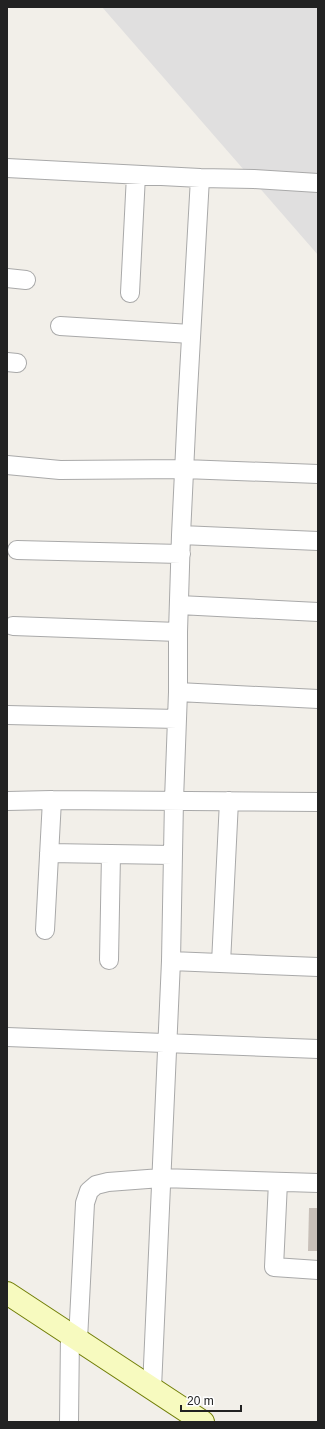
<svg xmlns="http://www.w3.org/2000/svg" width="325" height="1429" viewBox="0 0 325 1429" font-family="Arial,sans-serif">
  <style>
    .residential { fill: #e0dfdf }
    .building { fill: #c7bfb8 }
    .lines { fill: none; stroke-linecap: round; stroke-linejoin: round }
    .street-casing { stroke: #a9a9a9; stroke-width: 20 }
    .secondary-casing { stroke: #707d05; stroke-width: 24 }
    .street { stroke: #fff; stroke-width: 18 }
    .secondary { stroke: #f7fabf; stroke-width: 22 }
  </style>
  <rect width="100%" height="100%" fill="#f2efe9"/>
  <!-- residential -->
  <path class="residential" d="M102,7H318V255Z"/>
  <!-- building -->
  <path class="building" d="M309,1208H318V1251H308Z"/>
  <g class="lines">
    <!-- street casing -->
    <g class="street-casing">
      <path id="street" d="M7,168L200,178L254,179L318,183
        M7,278L26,280
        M130,293L136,175
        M60,326L191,334
        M7,362L17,363
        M7,465L60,470L184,469L318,474
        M181,535L318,541
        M17,550L181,554
        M179,605L318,612
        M13,626L178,632
        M178,692L318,699
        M7,715L177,719
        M7,801L52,800L318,802
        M49,853L172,855
        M45,930L52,800
        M109,960L111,854
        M171,961L318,967
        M221,963L229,801
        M7,1037L318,1049
        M278,1182L274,1267L318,1270
        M78,1340L85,1203L89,1191L96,1185L108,1182L161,1178L318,1183
        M152,1388L171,961L174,800L178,692V632L181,535L187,409L200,178
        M69,1422L70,1334"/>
    </g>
    <!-- secondary casing -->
    <g class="secondary-casing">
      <path id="secondary" d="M7,1293L203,1422"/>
    </g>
    <!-- street -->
    <use href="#street" class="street"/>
    <!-- secondary -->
    <use href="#secondary" class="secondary"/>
  </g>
  <!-- border -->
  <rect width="325" height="1429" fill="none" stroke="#222222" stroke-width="16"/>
  <!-- scale -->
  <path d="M181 1405v6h60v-6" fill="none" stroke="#222222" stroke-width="2"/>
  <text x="187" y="1405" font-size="12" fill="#222222" stroke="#ffffff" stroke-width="3" paint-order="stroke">20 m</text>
</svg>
